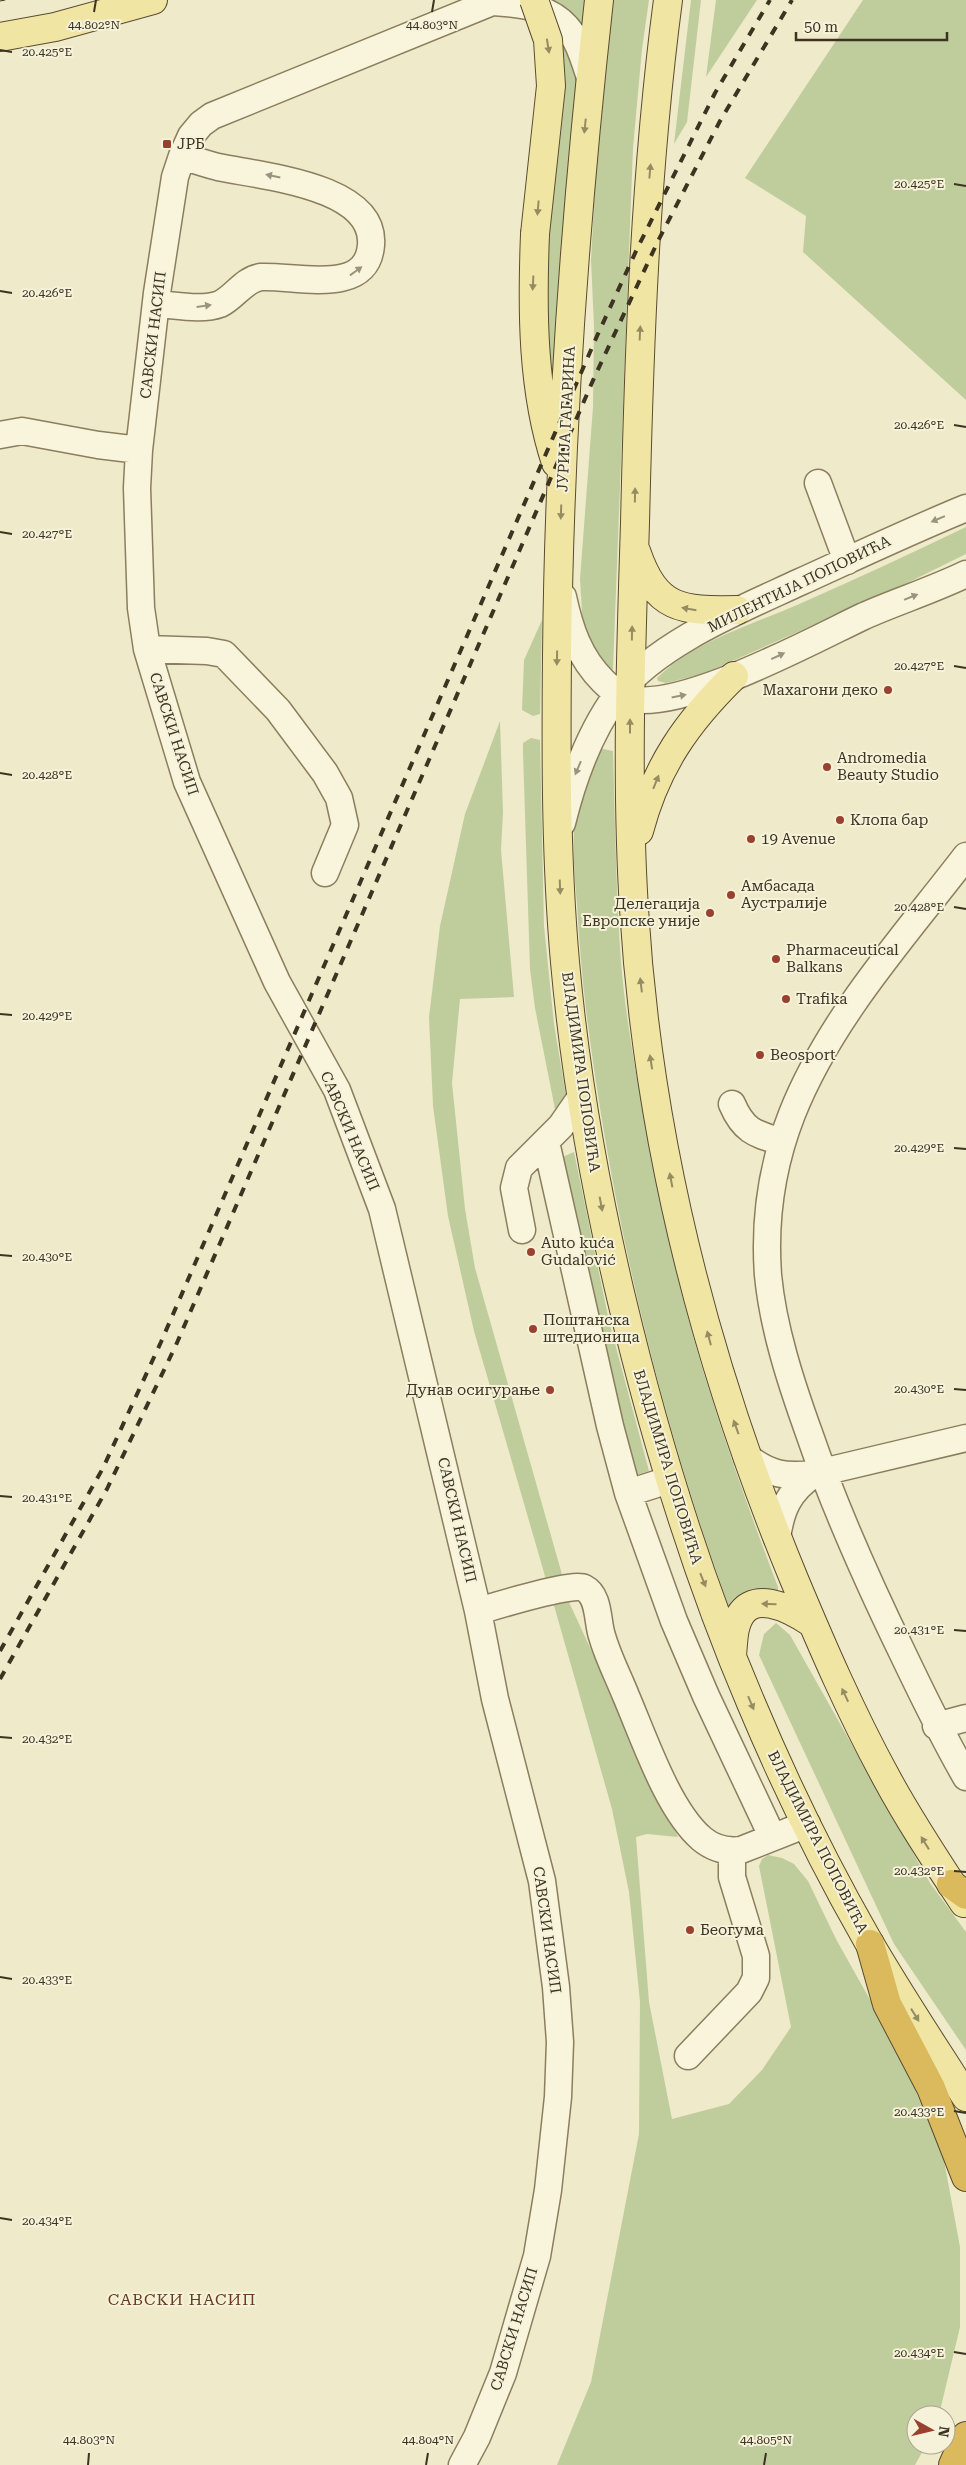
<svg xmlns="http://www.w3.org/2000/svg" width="966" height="2465" viewBox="0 0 966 2465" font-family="'Roboto Serif',serif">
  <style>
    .green { fill: #bfcd9d }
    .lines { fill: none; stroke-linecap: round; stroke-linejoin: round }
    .minor-casing { stroke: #8b7e5e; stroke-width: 29 }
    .major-casing { stroke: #594b31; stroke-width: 30 }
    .highway-casing { stroke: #594b31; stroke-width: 30 }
    .minor { stroke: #f9f5dd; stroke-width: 26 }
    .major { stroke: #f0e5a3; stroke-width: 28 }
    .highway { stroke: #dbb95d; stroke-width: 28 }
    .tram { stroke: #3c3321; stroke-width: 1 }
    .rail { stroke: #3c3321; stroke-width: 4; stroke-dasharray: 9 9; stroke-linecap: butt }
    .major-bridge-casing { stroke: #594b31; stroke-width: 30; stroke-linecap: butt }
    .major-bridge { stroke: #f0e5a3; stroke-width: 28 }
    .oneway { fill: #968c62 }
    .oneway2 { fill: #9a947f }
    .ticks { fill: none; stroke: #3c3321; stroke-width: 2 }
    .poi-dot { fill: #9a402e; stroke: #f6f2d9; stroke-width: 2 }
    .labels { text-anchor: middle; stroke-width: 4; stroke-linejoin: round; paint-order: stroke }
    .poi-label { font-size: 15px; fill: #3c3321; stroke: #f6f2d9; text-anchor: start }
    .street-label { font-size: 15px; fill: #3c3321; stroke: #f6f2d9 }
    .neighbourhood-label { font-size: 16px; letter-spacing: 1px; fill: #683c21; stroke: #f6f2d9 }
    .ticks-label { font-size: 12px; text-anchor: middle; fill: #3c3321; stroke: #f6f2d9; stroke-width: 4; stroke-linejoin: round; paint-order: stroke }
  </style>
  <rect width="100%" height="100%" fill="#efeac9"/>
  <!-- green -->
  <path class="green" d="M546,0H592L587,48Z
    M614,0H649L642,49L633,148L613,669L609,670L600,661L583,628L580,579L593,407L594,326L591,260L600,94Z
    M691,0H701L687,122L674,144Z
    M716,0H757L706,77Z
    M863,0H966V400L803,252L806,216L745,178Z
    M560,35L582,78L559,395L551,396L545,283L560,98Z
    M966,527V554L897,588L703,674L666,683L658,681L657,678C695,641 749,626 797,605C854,580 910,554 966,527Z
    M542,620L540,714L533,716L522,710L524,660Z
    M500,721L503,812L501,850L514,997L460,999L452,1083L465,1209L475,1268L563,1578L547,1583L474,1331L448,1216L433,1106L429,1017L440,926L465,814Z
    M531,738L540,740L544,926L554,1024L566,1096L555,1109L535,1008L530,969L523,752V743Z
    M598,748L613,751C615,821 616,891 621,962C626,1021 637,1082 649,1140C665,1226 684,1313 711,1396C731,1460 754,1524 778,1587V1591L770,1590L730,1610C659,1416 612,1216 586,1010C582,975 579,940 577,904C574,872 571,838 577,806C581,787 591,767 598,748Z
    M574,1152L609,1321L649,1471L636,1475L595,1323L560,1158Z
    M567,1598L678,1837L647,1834L636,1837L649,2002L672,2119L729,2104L762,2070L791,2027L759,1866L762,1859L768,1855L782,1858L794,1864L808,1881L836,1939L897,2048L943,2155L960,2247V2327L939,2415H916V2445H926L915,2465H557L591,2382L639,2134L640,2002L629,1892L612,1809L553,1602Z
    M776,1623L790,1635L930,1883L966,1932V2050L894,1944L759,1655L764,1634Z"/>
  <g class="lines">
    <!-- minor casing -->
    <g class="minor-casing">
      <path id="minor" d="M493,2C523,4 554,7 572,34C581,46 585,64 590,77
        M156,304C175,305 202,311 220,304C235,297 244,279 261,277C295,275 367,297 371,245C376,185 259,176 218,167C206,164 194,160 182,156
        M0,435L22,431L98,445L139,450
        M818,483L847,561
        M563,597C570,629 579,657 603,681C609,687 616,694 624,697C673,717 815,639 864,616C898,601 933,590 966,574
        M147,649L207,651L224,654L278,710L325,773L339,798L345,825L325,873
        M562,823C573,778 589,733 617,695C657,643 742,609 800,582C855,557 910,531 966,508
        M966,856C904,937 830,1018 792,1114C772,1165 764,1220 768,1275C773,1328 791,1383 809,1433C835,1509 868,1582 903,1654C923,1696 943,1737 966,1777
        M732,1104C744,1132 756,1134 782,1142
        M546,1142L610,1426L628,1493
        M522,1230L514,1188L519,1168L561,1126L581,1097
        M747,1457C770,1475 785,1477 814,1474L966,1438
        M669,1480L628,1493L674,1621L706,1696L772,1836
        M777,1538C781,1509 789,1491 814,1474
        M478,1611C496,1606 572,1582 584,1588C600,1596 597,1622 602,1636C608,1657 618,1676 626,1696C644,1738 668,1810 702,1839C713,1848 726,1852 741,1850L807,1824
        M936,1726L966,1718
        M688,2056L749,1992L756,1978V1956L732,1877V1851
        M462,2465L477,2437L503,2373L537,2256L548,2190L558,2097L560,2042L556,1987L542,1881L495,1699L478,1611L382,1209L337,1090L277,982L187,782L147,649L141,608L137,488L139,450L157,293L175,177L182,156L191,136L201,124L212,116L497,0"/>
    </g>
    <!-- major casing -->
    <g class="major-casing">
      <path id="major" d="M599,0C575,217 559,437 557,656C556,758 556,861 565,962C575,1075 595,1187 621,1297C654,1436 695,1572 751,1703C785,1784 824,1864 867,1939C898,1993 933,2045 966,2097
        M668,0C645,174 639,348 635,523C631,651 626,781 634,909C648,1140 706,1366 794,1579C822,1646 851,1713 886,1777C909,1820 937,1862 964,1903
        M0,37L55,27L153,0
        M535,234C532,310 532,390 556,463
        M636,551C656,610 681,611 737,610
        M639,831C656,766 687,722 734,676
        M732,1656C733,1646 733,1634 736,1625C748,1585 791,1609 812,1623"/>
    </g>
    <!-- highway casing -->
    <g class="highway-casing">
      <path id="highway" d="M951,1884L966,1895
        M870,1944L887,2004L931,2088L966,2177
        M953,2465L966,2436"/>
    </g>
    <!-- minor -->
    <use href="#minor" class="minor"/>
    <!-- major -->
    <use href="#major" class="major"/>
    <!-- highway -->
    <use href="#highway" class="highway"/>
    <!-- tram -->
    <path class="tram" d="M0,1L5,0"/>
    <!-- rail -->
    <path class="rail" d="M0,1651L103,1468L161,1342L597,336L637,249L715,93L770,0
      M0,1679L107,1489L176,1345L594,378L658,241L720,121L792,0"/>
    <!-- major-bridge casing -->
    <g class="major-bridge-casing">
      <path id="major-bridge" d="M534,0L548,40L551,86L535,234"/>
    </g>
    <!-- major-bridge -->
    <use href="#major-bridge" class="major-bridge"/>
  </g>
  <!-- one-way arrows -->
  <defs><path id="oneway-solid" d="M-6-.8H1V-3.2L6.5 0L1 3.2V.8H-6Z" transform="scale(1.25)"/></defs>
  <g class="oneway">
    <use href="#oneway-solid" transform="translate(548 46) rotate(81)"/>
    <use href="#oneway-solid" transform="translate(585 126) rotate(96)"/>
    <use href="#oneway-solid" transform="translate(650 171) rotate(-85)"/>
    <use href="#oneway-solid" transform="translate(538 208) rotate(95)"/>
    <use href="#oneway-solid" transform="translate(533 283) rotate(93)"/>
    <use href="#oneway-solid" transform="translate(640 333) rotate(-87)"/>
    <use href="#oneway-solid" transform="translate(635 495) rotate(-89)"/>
    <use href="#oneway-solid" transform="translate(561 512) rotate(92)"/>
    <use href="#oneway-solid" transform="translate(689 609) rotate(-170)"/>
    <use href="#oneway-solid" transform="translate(632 633) rotate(-89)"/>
    <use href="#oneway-solid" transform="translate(557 658) rotate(91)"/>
    <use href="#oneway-solid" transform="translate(630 726) rotate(-90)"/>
    <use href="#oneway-solid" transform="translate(656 782) rotate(-68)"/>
    <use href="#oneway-solid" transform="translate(560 887) rotate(88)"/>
    <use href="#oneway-solid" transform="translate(641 985) rotate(-97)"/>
    <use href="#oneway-solid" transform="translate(651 1062) rotate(-99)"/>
    <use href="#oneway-solid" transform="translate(671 1180) rotate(-101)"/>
    <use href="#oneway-solid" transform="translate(601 1204) rotate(79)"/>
    <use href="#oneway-solid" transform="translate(709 1338) rotate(-105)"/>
    <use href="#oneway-solid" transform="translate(736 1427) rotate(-110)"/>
    <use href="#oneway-solid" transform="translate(703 1580) rotate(68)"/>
    <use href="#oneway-solid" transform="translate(769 1604) rotate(-178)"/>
    <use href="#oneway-solid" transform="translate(845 1695) rotate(-115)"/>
    <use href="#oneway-solid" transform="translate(751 1703) rotate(67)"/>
    <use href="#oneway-solid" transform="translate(925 1843) rotate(-122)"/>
    <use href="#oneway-solid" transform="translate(915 2015) rotate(58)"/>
  </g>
  <g class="oneway2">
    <use href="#oneway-solid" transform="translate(273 176) rotate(-168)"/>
    <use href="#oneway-solid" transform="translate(356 271) rotate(-36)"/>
    <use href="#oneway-solid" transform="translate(204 306) rotate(-8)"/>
    <use href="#oneway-solid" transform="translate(938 519) rotate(157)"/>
    <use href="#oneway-solid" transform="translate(911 597) rotate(-22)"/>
    <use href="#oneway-solid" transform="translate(778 656) rotate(-25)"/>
    <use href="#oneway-solid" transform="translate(679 696) rotate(-11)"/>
    <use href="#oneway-solid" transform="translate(578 768) rotate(113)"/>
  </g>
  <!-- ticks -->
  <path class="ticks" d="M94,12L96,0M432,12L434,0M0,50L12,52M954,184L966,186M0,291L12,293M954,425L966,427M0,532L12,534M954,666L966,668M0,773L12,775M954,907L966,909M0,1014L12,1015M954,1148L966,1149M0,1255L12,1256M954,1389L966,1390M0,1496L12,1497M954,1630L966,1631M0,1737L12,1738M954,1871L966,1872M0,1977L12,1979M954,2111L966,2113M0,2218L12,2220M954,2352L966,2354M88,2465L89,2453M426,2465L428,2453M764,2465L766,2453"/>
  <!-- markers -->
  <g class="poi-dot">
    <rect x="162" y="139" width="10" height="10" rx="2.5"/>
    <circle cx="888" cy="690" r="5"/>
    <circle cx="827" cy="767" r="5"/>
    <circle cx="840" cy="820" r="5"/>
    <circle cx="751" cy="839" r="5"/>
    <circle cx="731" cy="895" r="5"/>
    <circle cx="710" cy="913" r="5"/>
    <circle cx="776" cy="959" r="5"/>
    <circle cx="786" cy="999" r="5"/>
    <circle cx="760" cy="1055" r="5"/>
    <circle cx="531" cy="1252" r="5"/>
    <circle cx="533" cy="1329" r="5"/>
    <circle cx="550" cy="1390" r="5"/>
    <circle cx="690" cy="1930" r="5"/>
  </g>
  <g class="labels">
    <!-- poi labels -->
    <g class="poi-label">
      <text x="177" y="149">ЈРБ</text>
      <text x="878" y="695" text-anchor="end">Махагони деко</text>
      <text x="837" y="763">Andromedia<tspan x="837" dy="17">Beauty Studio</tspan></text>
      <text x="850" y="825">Клопа бар</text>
      <text x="761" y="844">19 Avenue</text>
      <text x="741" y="891">Амбасада<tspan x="741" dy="17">Аустралије</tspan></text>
      <text x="700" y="909" text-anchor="end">Делегација<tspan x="700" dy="17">Европске уније</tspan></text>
      <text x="786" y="955">Pharmaceutical<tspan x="786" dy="17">Balkans</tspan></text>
      <text x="796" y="1004">Trafika</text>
      <text x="770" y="1060">Beosport</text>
      <text x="541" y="1248">Auto kuća<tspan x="541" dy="17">Gudalović</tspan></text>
      <text x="543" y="1325">Поштанска<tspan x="543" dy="17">штедионица</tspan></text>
      <text x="540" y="1395" text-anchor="end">Дунав осигурање</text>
      <text x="700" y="1935">Беогума</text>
    </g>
    <!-- street labels -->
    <g class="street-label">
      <text transform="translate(153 335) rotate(-83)" y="5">САВСКИ НАСИП</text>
      <text transform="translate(566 419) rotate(-87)" y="5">ЈУРИЈА ГАГАРИНА</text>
      <text transform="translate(799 584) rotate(-26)" y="5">МИЛЕНТИЈА ПОПОВИЋА</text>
      <text transform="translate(174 734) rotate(72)" y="5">САВСКИ НАСИП</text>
      <text transform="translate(581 1072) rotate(82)" y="5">ВЛАДИМИРА ПОПОВИЋА</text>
      <text transform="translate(350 1131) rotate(67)" y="5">САВСКИ НАСИП</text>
      <text transform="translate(668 1467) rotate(73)" y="5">ВЛАДИМИРА ПОПОВИЋА</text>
      <text transform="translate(457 1520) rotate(77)" y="5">САВСКИ НАСИП</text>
      <text transform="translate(818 1842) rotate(63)" y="5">ВЛАДИМИРА ПОПОВИЋА</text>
      <text transform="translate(547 1930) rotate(82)" y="5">САВСКИ НАСИП</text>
      <text transform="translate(514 2329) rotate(-73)" y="5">САВСКИ НАСИП</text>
    </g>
    <!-- neighbourhood labels -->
    <g class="neighbourhood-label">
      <text x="182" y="2305">САВСКИ НАСИП</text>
    </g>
  </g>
  <g class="ticks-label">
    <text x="94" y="29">44.802°N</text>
    <text x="432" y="29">44.803°N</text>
    <text x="47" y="56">20.425°E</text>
    <text x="919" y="188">20.425°E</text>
    <text x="47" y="297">20.426°E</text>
    <text x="919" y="429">20.426°E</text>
    <text x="47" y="538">20.427°E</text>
    <text x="919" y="670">20.427°E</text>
    <text x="47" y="779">20.428°E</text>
    <text x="919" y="911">20.428°E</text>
    <text x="47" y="1020">20.429°E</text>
    <text x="919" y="1152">20.429°E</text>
    <text x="47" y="1261">20.430°E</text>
    <text x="919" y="1393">20.430°E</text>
    <text x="47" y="1502">20.431°E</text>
    <text x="919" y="1634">20.431°E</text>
    <text x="47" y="1743">20.432°E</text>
    <text x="919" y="1875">20.432°E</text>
    <text x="47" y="1984">20.433°E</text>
    <text x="919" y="2116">20.433°E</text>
    <text x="47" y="2225">20.434°E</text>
    <text x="919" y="2357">20.434°E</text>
    <text x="89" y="2444">44.803°N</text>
    <text x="428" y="2444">44.804°N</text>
    <text x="766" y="2444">44.805°N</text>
  </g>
  <!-- north arrow -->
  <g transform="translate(931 2430) rotate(98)"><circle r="24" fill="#f6f2d9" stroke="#aca68f"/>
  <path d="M0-4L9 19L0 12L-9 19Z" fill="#9a402e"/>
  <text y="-8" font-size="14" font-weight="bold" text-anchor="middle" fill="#3c3321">N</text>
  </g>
  <!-- scale -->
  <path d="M796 32v8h151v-8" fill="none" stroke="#3c3321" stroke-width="2.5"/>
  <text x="804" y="32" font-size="15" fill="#3c3321" stroke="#f6f2d9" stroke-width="4" paint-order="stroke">50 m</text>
</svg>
